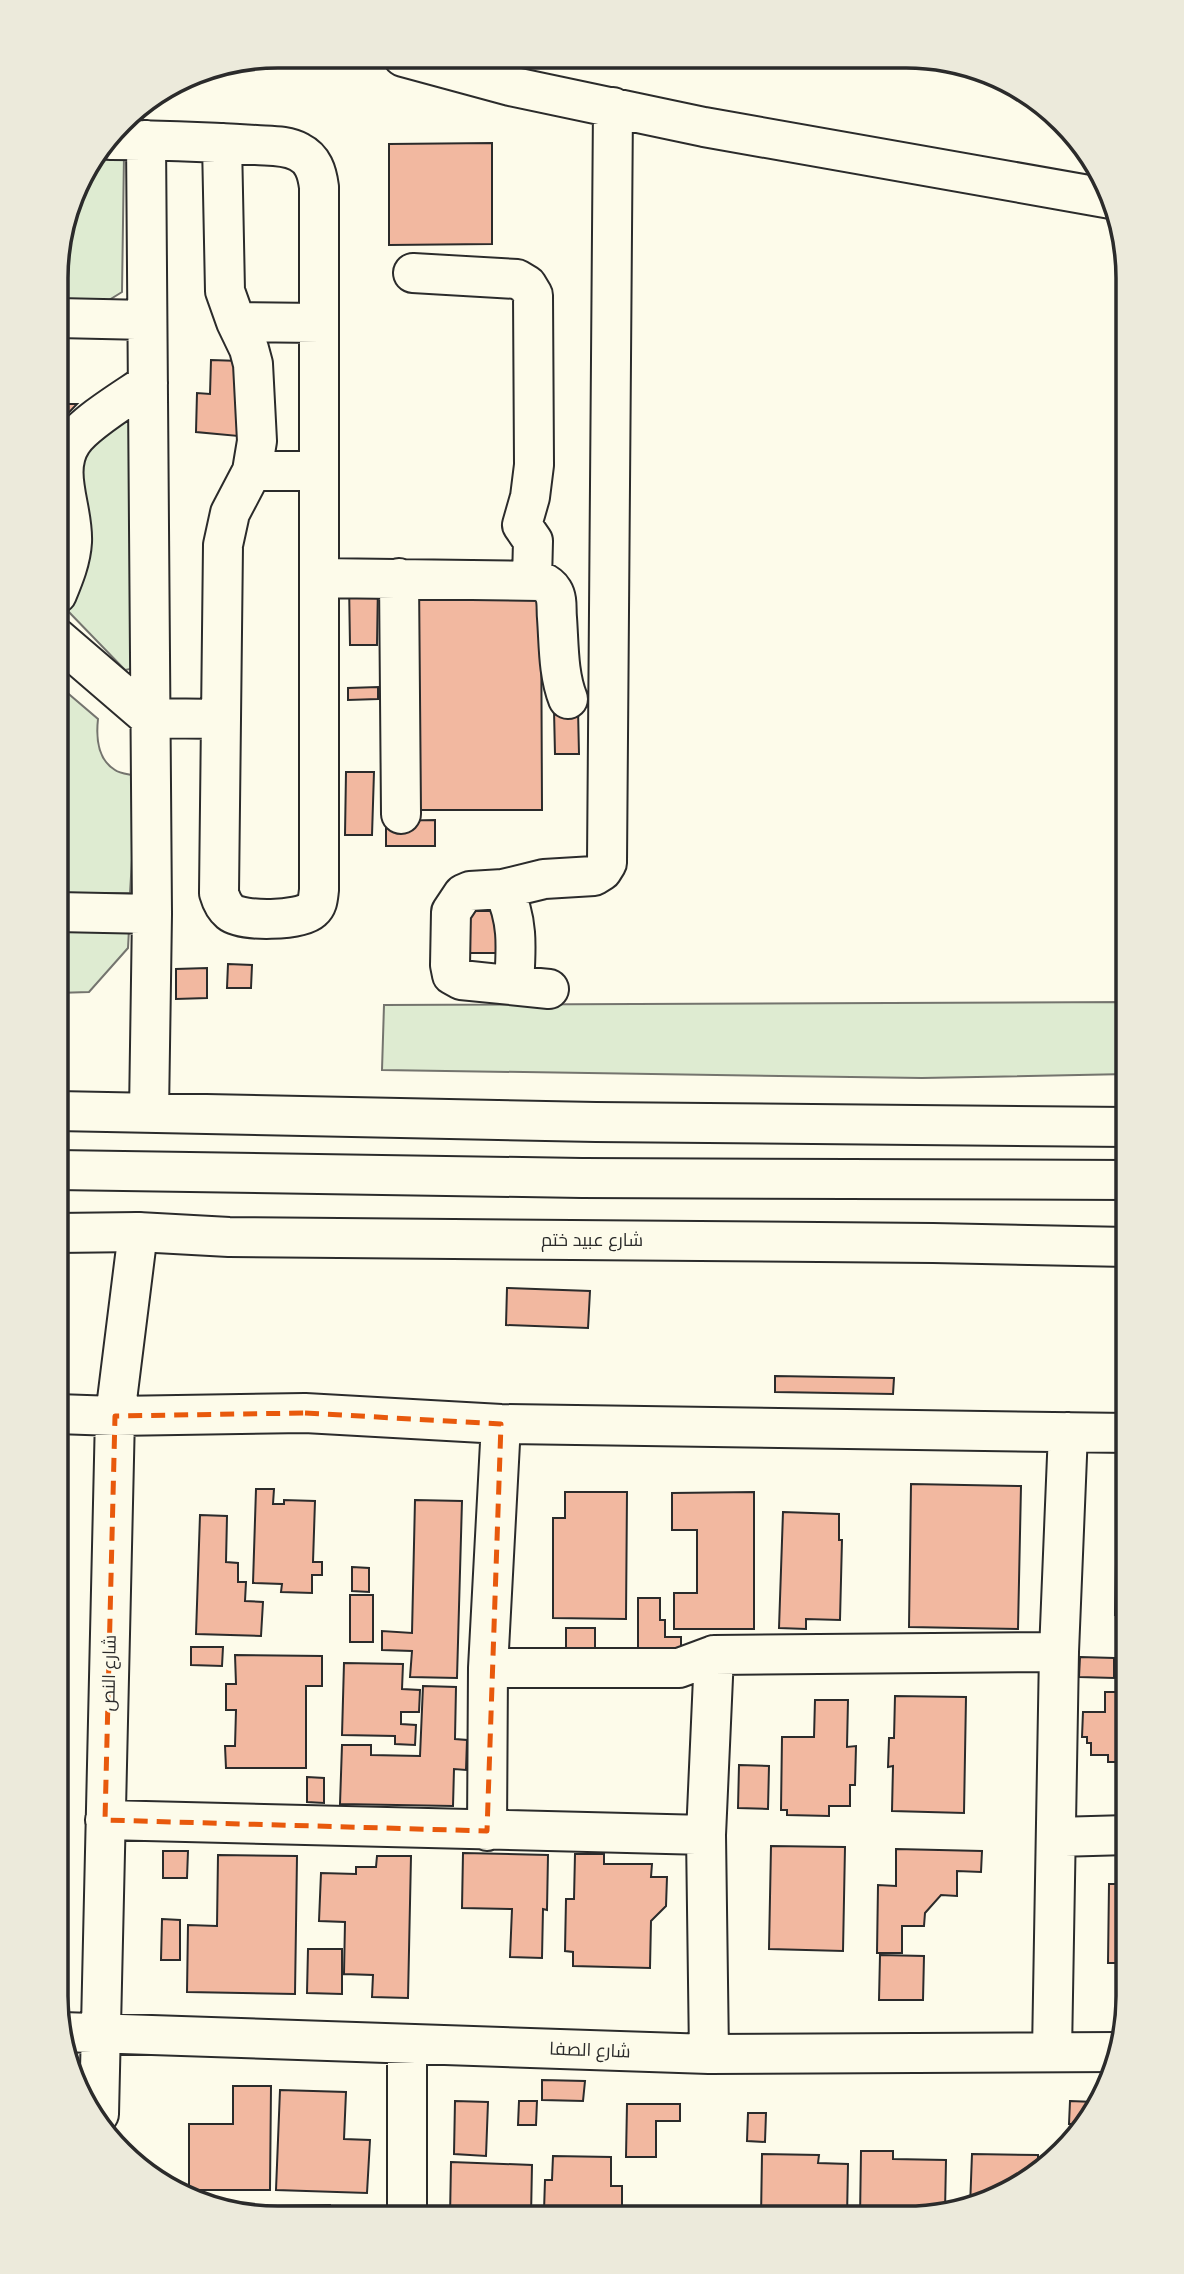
<svg xmlns="http://www.w3.org/2000/svg" width="1184" height="2274" viewBox="0 0 1184 2274" font-family="Raleway,Cairo,sans-serif">
  <style>
    .green { fill: #deebd1; stroke: #74746e; stroke-width: 2 }
    .building { fill: #f2b8a0; stroke: #2b2b2b; stroke-width: 2 }
    .lines { fill: none; stroke-linecap: round; stroke-linejoin: round }
    .minor-casing { stroke: #2b2b2b; stroke-width: 42 }
    .major-casing { stroke: #2b2b2b; stroke-width: 42 }
    .minor { stroke: #fdfbea; stroke-width: 38 }
    .major { stroke: #fdfbea; stroke-width: 38 }
    .fence { stroke: #2b2b2b; stroke-width: 2; stroke-dasharray: 9 3.5; stroke-linecap: butt }
    .marked { fill: none; stroke: #e8590c; stroke-width: 5; stroke-dasharray: 14 9; stroke-linejoin: round }
    .labels { text-anchor: middle; stroke-width: 5; stroke-linejoin: round; paint-order: stroke }
    .street-label { font-size: 18px; fill: #2b2b2b; stroke: #fdfbea }
    .rim { fill: none; stroke: #2b2b2b; stroke-width: 3.5 }
  </style>
  <rect width="100%" height="100%" fill="#fdfbea"/>
  <!-- green -->
  <path class="green" d="M98,155H124L122,292L109,300L58,299V249L79,179Z
    M130,415L136,668L125,670L66,609L73,454Z
    M57,684L98,719C96,737 97,759 115,770C120,774 130,774 137,776L130,893L57,894Z
    M57,921L129,929L128,948L89,992L57,993Z
    M1128,1002V1074L922,1078L382,1070L384,1005Z"/>
  <!-- building -->
  <path class="building" d="M492,143V244L389,245V144Z
    M211,360L240,361L238,436L196,432L197,393L210,394Z
    M58,404H77L58,424Z
    M349,583H378L377,645H350Z
    M541,588L542,810H417V589Z
    M378,687V699L348,700V688Z
    M578,709L579,754H555L554,710Z
    M346,772H374L372,835H345Z
    M435,820V846H386V821Z
    M469,911H503L502,953H468Z
    M228,964L252,965L251,988H227Z
    M207,968V998L176,999V969Z
    M507,1288L590,1291L588,1328L506,1325Z
    M775,1376L894,1378L893,1394L775,1392Z
    M911,1484L1021,1486L1018,1629L909,1627Z
    M256,1489H274L273,1504H284V1500L315,1501L313,1562H322V1575H312V1593L281,1592L282,1584L253,1583Z
    M565,1492H627L626,1619L553,1618V1518H565Z
    M754,1492V1629H674V1593H697V1530H672V1493Z
    M415,1500L462,1501L457,1678L410,1677L412,1651L382,1650V1631L412,1633Z
    M783,1512L839,1514V1540H842L840,1620L806,1619V1629L779,1628Z
    M1117,1512H1128V1616L1115,1615Z
    M200,1515L227,1516L226,1562L238,1563V1582H246L245,1601L263,1602L261,1636L196,1634Z
    M352,1567L369,1568V1592L352,1591Z
    M350,1595H373V1642H350Z
    M638,1598H660V1620H665V1637H681V1657H638Z
    M566,1628H595V1656H566Z
    M191,1647H223L222,1666L191,1665Z
    M235,1655L322,1656V1686H306V1768H226L225,1746H235L236,1710H226V1684H236Z
    M1080,1657L1114,1658V1678L1079,1677Z
    M344,1663L403,1664L402,1689L420,1690L419,1712H401V1724L416,1725L415,1745L395,1744V1736L342,1735Z
    M1126,1664L1128,1762H1108V1755H1091V1743H1087V1737H1082L1083,1712H1105V1692H1125Z
    M423,1686L456,1687L455,1739L467,1740L466,1770L454,1769L453,1806L340,1804L342,1745H371V1755L420,1756Z
    M895,1696L966,1697L964,1813L892,1811L893,1766L888,1767L889,1738H894Z
    M815,1700H848L847,1747L856,1746L855,1785H850V1806H829V1816L787,1815V1810H781L782,1737H814Z
    M739,1765L769,1766L768,1809L738,1808Z
    M307,1777L324,1778V1803L307,1802Z
    M771,1846L845,1847L843,1951L769,1949Z
    M896,1849L982,1851L981,1872L957,1871V1896L941,1895L925,1913L924,1926H902V1953H877L878,1885L896,1886Z
    M163,1851H188L187,1878H163Z
    M463,1853L548,1855L547,1910L543,1909L542,1958L510,1957L512,1909L462,1908Z
    M575,1854H604V1864H652L651,1877H667L666,1906L651,1921L650,1968L573,1966V1952L565,1951L566,1899H574Z
    M218,1855L297,1856L295,1994L187,1992L188,1925L217,1926Z
    M377,1856H411L408,1998L372,1997L373,1975L344,1974L345,1922L319,1921L321,1873L356,1874V1867H376Z
    M1109,1884H1128V1963H1108Z
    M162,1919L180,1920V1960H161Z
    M308,1949H342V1994L307,1993Z
    M880,1955L924,1956L923,2000H879Z
    M542,2080L585,2081L583,2101L542,2100Z
    M233,2086H271L270,2190H189V2124H233Z
    M280,2090L346,2092L344,2139L370,2140L367,2193L276,2190Z
    M455,2101L488,2102L486,2156L454,2154Z
    M519,2101H537L536,2125H518Z
    M1070,2101L1094,2102V2111L1086,2124H1069Z
    M627,2104H680V2121H656V2157H626Z
    M748,2113H766L765,2142L747,2141Z
    M861,2151H893V2159L946,2160L945,2212L906,2218H860Z
    M762,2154L819,2155L818,2163L848,2164L847,2218H761Z
    M972,2154L1038,2155V2173L1030,2180L977,2206L970,2207Z
    M553,2156L611,2157V2186H622V2217H554V2211H544L545,2180H552Z
    M451,2162L532,2165L531,2217H450Z
    M330,2205L331,2216H251V2213L263,2206Z"/>
  <g class="lines">
    <!-- minor casing -->
    <g class="minor-casing">
      <path id="minor" d="M403,57L510,86L704,127L1111,199
        M110,140C159,140 207,142 256,145C270,146 287,145 299,152C313,159 317,172 319,187V890C318,898 318,905 312,910C300,921 242,922 230,912C224,907 221,900 219,893L223,545L230,513L252,471L257,441L253,364L249,349L236,322L225,291L222,143
        M146,140L152,914L149,1113
        M413,273L517,279L527,285L533,295L534,465L530,497L522,525L533,541L532,580
        M58,318L147,320
        M236,322L319,323
        M252,471H319
        M319,578L540,581C545,583 550,586 553,591C558,599 556,609 557,618C559,645 558,674 568,699
        M399,578L401,814
        M57,594C64,577 71,560 72,542C74,509 52,472 72,442C84,423 128,397 148,383
        M57,638L150,718L221,719
        M503,889C519,921 516,950 514,985
        M57,912L152,914
        M549,989L461,980L452,975L450,965L451,912L463,894L470,891L503,889L544,879L594,876L602,871L607,863L613,107
        M57,1111L596,1122L1128,1127
        M57,1414L115,1416L305,1413L501,1424L1128,1433
        M1059,1652L1068,1432
        M488,1668H679L714,1655
        M105,1820L706,1835
        M487,1831L488,1668L501,1424
        M1056,1837L1128,1835
        M62,2032L709,2054L1118,2052
        M709,2054L706,1835L714,1655L1059,1652L1052,2052
        M99,2114L115,1416L138,1232
        M407,2217V2044"/>
    </g>
    <!-- major casing -->
    <g class="major-casing">
      <path id="major" d="M57,1170L582,1178L1128,1180
        M57,1233L138,1232L229,1237L933,1243L1128,1247"/>
    </g>
    <!-- minor -->
    <use href="#minor" class="minor"/>
    <!-- major -->
    <use href="#major" class="major"/>
    <!-- fence -->
    <path class="fence" d="M288,56L335,63"/>
  </g>
  <!-- marked area -->
  <path class="marked" d="M305,1413L501,1424L487,1831L105,1820L115,1416Z"/>
  <g class="labels">
    <!-- street labels -->
    <g class="street-label">
      <text x="592" y="1246">شارع عبيد ختم</text>
      <text transform="translate(109 1673) rotate(-89)" y="6">شارع النص</text>
      <text transform="translate(590 2050) rotate(2)" y="6">شارع الصفا</text>
    </g>
  </g>
  <!-- crop -->
  <path d="M0 0H1184V2274H0ZM278 68H906A210 210 0 0 1 1116 278V1996A210 210 0 0 1 906 2206H278A210 210 0 0 1 68 1996V278A210 210 0 0 1 278 68Z" fill="#eceadb" fill-rule="evenodd"/>
  <path class="rim" d="M278 68H906A210 210 0 0 1 1116 278V1996A210 210 0 0 1 906 2206H278A210 210 0 0 1 68 1996V278A210 210 0 0 1 278 68Z"/>
</svg>
